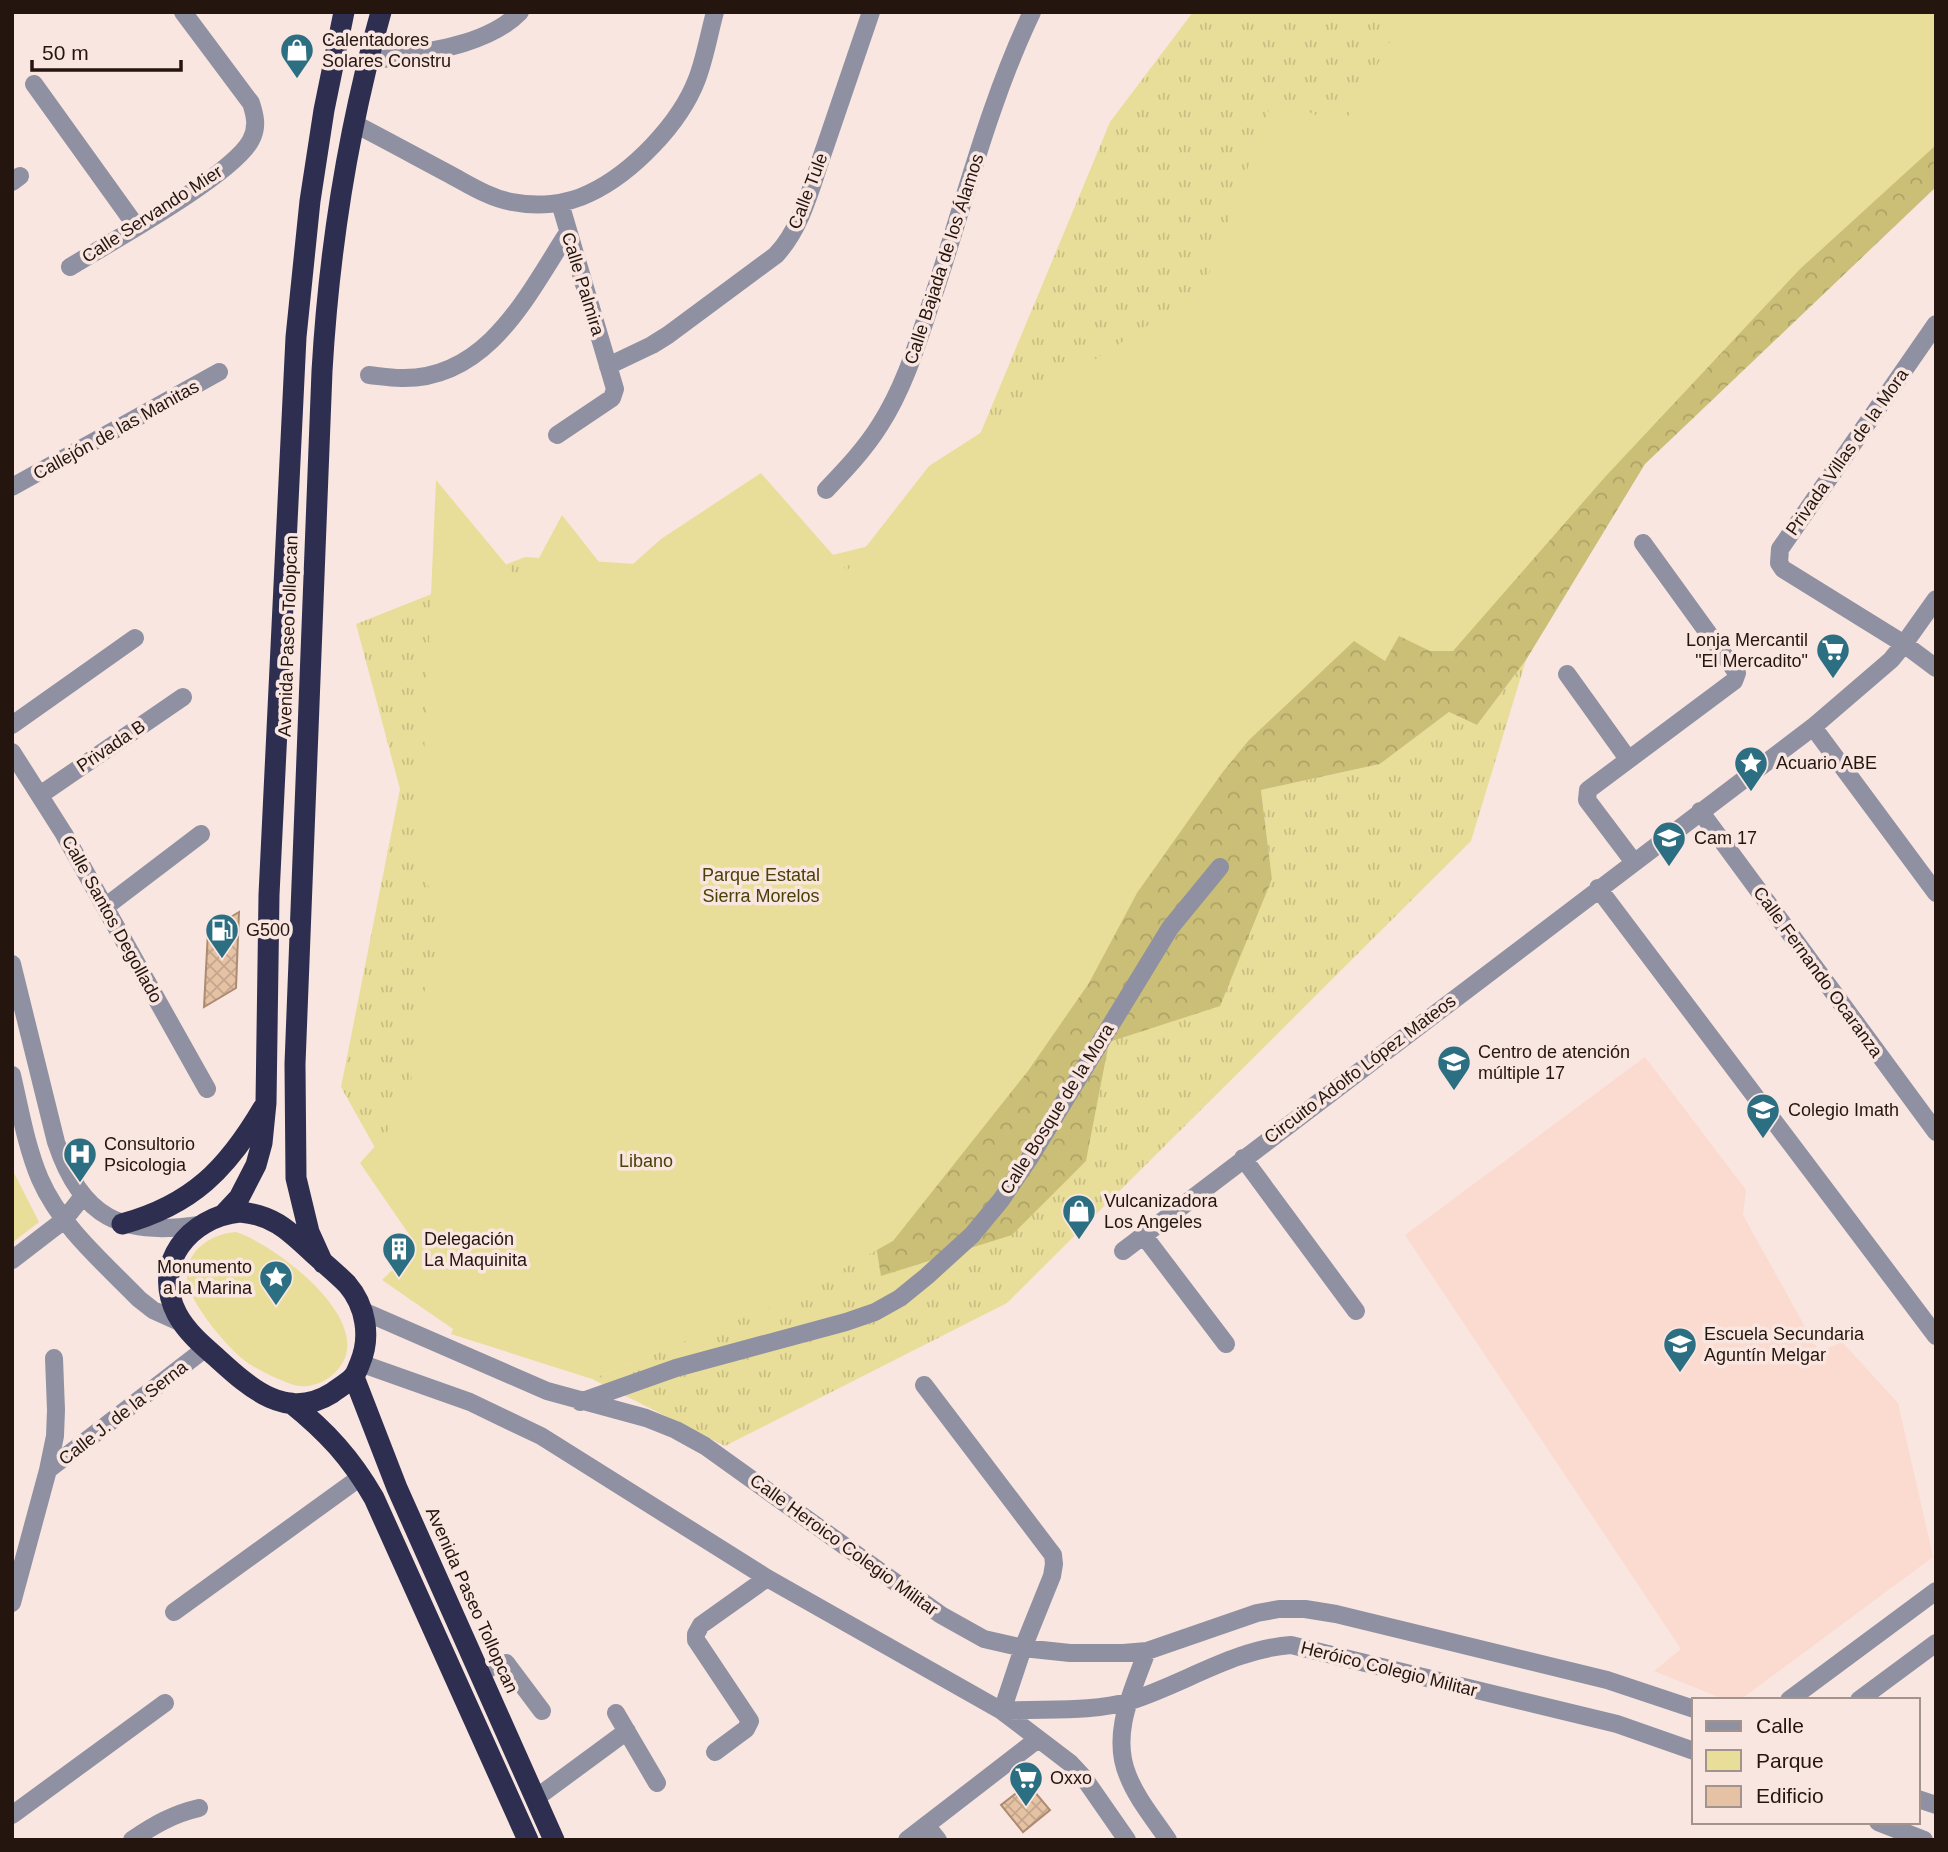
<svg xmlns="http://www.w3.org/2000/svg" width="1948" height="1852" viewBox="0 0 1948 1852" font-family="Helvetica,sans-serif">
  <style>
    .built { fill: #fbdacf }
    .grass { fill: url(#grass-tufts) }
    .forest { fill: url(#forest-crowns) }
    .green { fill: #e9de99 }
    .building { fill: url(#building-cross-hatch); stroke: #ad8b70; stroke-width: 2 }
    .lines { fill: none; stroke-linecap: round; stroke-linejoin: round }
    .street { stroke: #8f91a2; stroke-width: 18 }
    .highway { stroke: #2e2f50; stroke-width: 21 }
    .labels { text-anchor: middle; stroke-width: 7; stroke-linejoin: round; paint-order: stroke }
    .poi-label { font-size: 18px; fill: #25150f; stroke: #f9e6e0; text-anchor: start }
    .street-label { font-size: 18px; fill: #25150f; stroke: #f9e6e0 }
    .park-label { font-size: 18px; fill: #494106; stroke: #f9e6e0 }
  </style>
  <defs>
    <pattern id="grass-tufts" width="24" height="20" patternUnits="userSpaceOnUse" patternTransform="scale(1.75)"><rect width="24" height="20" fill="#e9de99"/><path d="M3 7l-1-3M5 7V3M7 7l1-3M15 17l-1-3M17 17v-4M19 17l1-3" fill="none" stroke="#c8be83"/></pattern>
    <pattern id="forest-crowns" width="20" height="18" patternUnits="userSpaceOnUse" patternTransform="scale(1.75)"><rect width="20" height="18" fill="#cbbf78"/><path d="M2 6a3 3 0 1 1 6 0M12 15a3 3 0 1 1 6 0" fill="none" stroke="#aea367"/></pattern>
    <pattern id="building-cross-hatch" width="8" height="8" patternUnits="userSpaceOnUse" patternTransform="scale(1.75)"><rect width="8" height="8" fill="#e6c2a5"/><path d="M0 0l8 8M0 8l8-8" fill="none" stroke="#c5a68d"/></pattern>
  </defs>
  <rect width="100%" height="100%" fill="#f9e6e0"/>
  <!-- built -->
  <path class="built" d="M1645,1057L1746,1190L1743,1215L1819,1352L1842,1342L1898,1403L1933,1557L1740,1700H1726L1654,1671L1681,1649L1405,1235Z"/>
  <!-- grass -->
  <path class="grass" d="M1193,12H1480L1109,1042L1272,880L1261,790L1380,764L1449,712L1477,725L1526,660L1471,841L1007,1303L725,1446L592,1379L740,1318L438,1260L341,1087L400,789L356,624L525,557L764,572L941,528L1110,122Z"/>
  <!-- forest -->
  <path class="forest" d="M1936,12V187L1645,464L1526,660L1477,725L1449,712L1380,764L1261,790L1272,879L1220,1006L1109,1042L1086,1161L1012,1235L881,1276L869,1203L907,821Z"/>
  <!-- green -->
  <path class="green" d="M1407,12H1936V145L1800,269L1605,477L1453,651H1430L1399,636L1385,661L1354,641L1249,740L1222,773L1137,893L1089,983L1028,1071L893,1241L791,1298L592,1379L451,1334L453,1329L382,1280L417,1246L360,1163L385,1135L410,1095L417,1014L441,941L420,849L436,480L524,586L562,515L614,581L661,539L761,473L847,571L929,466L1203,290L1274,96L1342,127Z
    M12,1169L39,1222L12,1243Z
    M236,1232C277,1245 389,1330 331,1376C320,1385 305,1389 291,1384C277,1379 255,1369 244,1360C226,1346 196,1309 189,1288C179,1256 207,1234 236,1232Z"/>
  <!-- building -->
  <path class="building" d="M239,912L236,988L204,1007L208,931Z
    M1028,1784L1050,1810L1023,1832L1001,1805Z"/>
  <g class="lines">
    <!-- street -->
    <path class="street" d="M367,62C416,52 484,49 520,12
      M34,84L136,226
      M355,124C386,140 417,157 449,174C468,184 489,198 512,202C537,207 566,205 590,193C632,173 680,124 697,79C705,58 709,34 715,12
      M12,182L20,176
      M70,267C109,243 233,175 251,140C258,127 255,115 251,103L183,12
      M1936,324L1780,549L1779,563L1783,569L1904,644L1936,668
      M608,366L652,345L668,335L776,255C803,226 812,183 825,147C840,102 856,57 871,12
      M369,375C379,376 390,378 401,378C487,380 527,296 567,234
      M557,435L612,398L615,389L560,203
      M12,487L219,372
      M826,490C846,469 865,449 880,425C907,383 920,334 936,288C966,196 990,100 1032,12
      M1567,674L1628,759
      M12,725L135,638
      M1813,727L1936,893
      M12,752L64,834L207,1089
      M40,795L183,697
      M1700,811L1936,1132
      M1633,861L1587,800L1588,790L1734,681L1737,673L1643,543
      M1598,888L1936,1336
      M105,907L201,834
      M12,964L56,1142C81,1218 122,1237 199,1225
      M12,1075C20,1109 26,1146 40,1179C61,1227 103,1262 139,1299L153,1310L184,1324
      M1243,1158L1356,1311
      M1144,1236L1226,1344
      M1123,1251L1813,727L1891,660L1904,644L1936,599
      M12,1260L64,1220L83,1196
      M363,1311L547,1391L646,1418L676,1430L705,1446L941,1615L984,1639L1023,1648L1070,1653H1123L1147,1651L1257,1613L1279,1609H1305L1336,1614L1607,1680L1694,1709
      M360,1363L470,1402L541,1436L767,1578L1002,1711L1070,1763L1084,1778L1127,1840
      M924,1385L1053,1555L1054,1564L1052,1576L1023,1648L1002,1711
      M580,1402L676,1368L846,1322L875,1312L900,1298L927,1276L972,1235L1001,1200L1029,1159L1170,928L1220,867
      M48,1470L206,1348
      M12,1603L48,1470L55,1436L56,1410L54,1358
      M174,1612L362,1476
      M1147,1651C1133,1690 1110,1734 1128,1776C1137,1799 1154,1819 1168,1840
      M479,1674L495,1665L506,1663L542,1711
      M1789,1700L1936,1591
      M1859,1700L1936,1643
      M1002,1711C1043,1708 1090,1713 1130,1701C1184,1684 1234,1649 1291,1645L1617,1724L1694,1751
      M616,1713L657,1783
      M715,1752L746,1729L750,1721L696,1640V1634L701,1625L767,1578
      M536,1798L627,1731
      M1918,1799L1936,1805
      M12,1815L165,1703
      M1878,1822L1924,1840
      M926,1825L938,1840
      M132,1840C154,1825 173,1814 199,1808
      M907,1840L1038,1739"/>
    <!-- highway -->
    <path class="highway" d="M240,1212C275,1215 290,1232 315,1255C326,1265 337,1274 347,1284C366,1306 371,1337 360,1363C358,1368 356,1374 353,1377C348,1383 338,1388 332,1393C286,1422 249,1387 216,1357C202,1345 186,1331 177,1314C151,1264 189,1217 240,1212Z
      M225,1213L239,1198L256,1165L262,1143L266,1103L269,895L296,337L310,201L324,110L344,12
      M122,1224C192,1205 227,1169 263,1108
      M323,1263L309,1232L296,1178L295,1064L322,371C329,250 348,129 381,12
      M354,1377L397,1488L554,1840
      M291,1403C327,1432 351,1458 374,1498L528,1840"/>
  </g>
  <!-- icons -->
  <defs>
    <g id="shop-pin" transform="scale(1.75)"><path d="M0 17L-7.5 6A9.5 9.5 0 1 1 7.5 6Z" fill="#2d6f82" stroke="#f9e6e0"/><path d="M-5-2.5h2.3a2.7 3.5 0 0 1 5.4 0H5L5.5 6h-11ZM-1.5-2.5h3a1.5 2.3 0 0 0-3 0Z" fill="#fff"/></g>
    <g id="supermarket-pin" transform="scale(1.75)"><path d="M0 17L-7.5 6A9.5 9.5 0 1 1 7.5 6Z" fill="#2d6f82" stroke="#f9e6e0"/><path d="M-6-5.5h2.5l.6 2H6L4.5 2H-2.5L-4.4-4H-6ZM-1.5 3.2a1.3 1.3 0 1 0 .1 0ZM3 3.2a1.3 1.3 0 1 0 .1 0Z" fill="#fff"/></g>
    <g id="sight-pin" transform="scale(1.75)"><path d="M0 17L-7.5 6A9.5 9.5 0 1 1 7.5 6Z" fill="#2d6f82" stroke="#f9e6e0"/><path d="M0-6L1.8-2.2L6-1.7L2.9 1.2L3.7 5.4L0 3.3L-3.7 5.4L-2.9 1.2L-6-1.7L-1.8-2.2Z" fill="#fff"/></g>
    <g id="school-pin" transform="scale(1.75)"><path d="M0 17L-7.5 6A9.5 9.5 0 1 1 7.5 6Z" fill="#2d6f82" stroke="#f9e6e0"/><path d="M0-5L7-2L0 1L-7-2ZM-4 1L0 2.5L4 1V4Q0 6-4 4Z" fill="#fff"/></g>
    <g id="fuel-pin" transform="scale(1.75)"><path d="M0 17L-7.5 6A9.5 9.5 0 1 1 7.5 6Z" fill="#2d6f82" stroke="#f9e6e0"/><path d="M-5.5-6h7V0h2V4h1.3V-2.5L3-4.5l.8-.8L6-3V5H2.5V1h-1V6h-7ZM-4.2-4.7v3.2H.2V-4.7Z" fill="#fff"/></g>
    <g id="hospital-pin" transform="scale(1.75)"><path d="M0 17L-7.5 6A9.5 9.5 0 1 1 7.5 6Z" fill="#2d6f82" stroke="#f9e6e0"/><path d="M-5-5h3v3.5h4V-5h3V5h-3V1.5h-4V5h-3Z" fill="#fff"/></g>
    <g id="building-pin" transform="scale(1.75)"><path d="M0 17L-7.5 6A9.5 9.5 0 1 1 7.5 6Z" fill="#2d6f82" stroke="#f9e6e0"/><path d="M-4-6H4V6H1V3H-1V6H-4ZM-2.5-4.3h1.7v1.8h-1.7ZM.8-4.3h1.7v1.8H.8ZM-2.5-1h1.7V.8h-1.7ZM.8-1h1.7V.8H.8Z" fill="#fff"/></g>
  </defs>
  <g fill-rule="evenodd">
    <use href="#shop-pin" x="297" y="50"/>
    <use href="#supermarket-pin" x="1833" y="650"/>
    <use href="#sight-pin" x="1751" y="763"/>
    <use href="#school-pin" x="1669" y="838"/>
    <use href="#fuel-pin" x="222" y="930"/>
    <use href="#school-pin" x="1454" y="1062"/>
    <use href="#school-pin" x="1763" y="1110"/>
    <use href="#hospital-pin" x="80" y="1154"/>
    <use href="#shop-pin" x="1079" y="1211"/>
    <use href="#building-pin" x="399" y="1249"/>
    <use href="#sight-pin" x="276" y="1277"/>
    <use href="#school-pin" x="1680" y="1344"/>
    <use href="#supermarket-pin" x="1026" y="1778"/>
  </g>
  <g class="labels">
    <!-- poi labels -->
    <g class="poi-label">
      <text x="322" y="46">Calentadores<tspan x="322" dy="21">Solares Constru</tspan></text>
      <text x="1808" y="646" text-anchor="end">Lonja Mercantil<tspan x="1808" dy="21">"El Mercadito"</tspan></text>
      <text x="1776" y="769">Acuario ABE</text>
      <text x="1694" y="844">Cam 17</text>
      <text x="246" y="936">G500</text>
      <text x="1478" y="1058">Centro de atención<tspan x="1478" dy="21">múltiple 17</tspan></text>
      <text x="1788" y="1116">Colegio Imath</text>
      <text x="104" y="1150">Consultorio<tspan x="104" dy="21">Psicologia</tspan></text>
      <text x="1104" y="1207">Vulcanizadora<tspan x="1104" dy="21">Los Angeles</tspan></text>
      <text x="424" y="1245">Delegación<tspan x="424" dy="21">La Maquinita</tspan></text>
      <text x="252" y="1273" text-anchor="end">Monumento<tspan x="252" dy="21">a la Marina</tspan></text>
      <text x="1704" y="1340">Escuela Secundaria<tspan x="1704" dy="21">Aguntín Melgar</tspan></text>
      <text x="1050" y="1784">Oxxo</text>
    </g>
    <!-- street labels -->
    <g class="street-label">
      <text transform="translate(808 191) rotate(-69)" y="6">Calle Tule</text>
      <text transform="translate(152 214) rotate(-33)" y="6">Calle Servando Mier</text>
      <text transform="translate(944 259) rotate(-72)" y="6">Calle Bajada de los Álamos</text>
      <text transform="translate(583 284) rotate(73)" y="6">Calle Palmira</text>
      <text transform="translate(116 430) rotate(-29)" y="6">Callejón de las Manitas</text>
      <text transform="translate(1847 452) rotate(-55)" y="6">Privada Villas de la Mora</text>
      <text transform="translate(288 636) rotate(-88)" y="6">Avenida Paseo Tollopcan</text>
      <text transform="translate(111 746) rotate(-34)" y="6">Privada B</text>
      <text transform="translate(112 919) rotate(61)" y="6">Calle Santos Degollado</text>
      <text transform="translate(1818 972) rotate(54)" y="6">Calle Fernando Ocaranza</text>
      <text transform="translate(1360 1069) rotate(-37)" y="6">Circuito Adolfo López Mateos</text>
      <text transform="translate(1057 1109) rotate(-58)" y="6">Calle Bosque de la Mora</text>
      <text transform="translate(123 1413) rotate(-38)" y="6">Calle J. de la Serna</text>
      <text transform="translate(844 1545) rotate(36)" y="6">Calle Heroico Colegio Militar</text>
      <text transform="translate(472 1600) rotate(66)" y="6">Avenida Paseo Tollopcan</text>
      <text transform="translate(1389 1669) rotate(14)" y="6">Heróico Colegio Militar</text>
    </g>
    <!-- park labels -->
    <g class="park-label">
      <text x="761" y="881">Parque Estatal<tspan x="761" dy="21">Sierra Morelos</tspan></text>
      <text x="646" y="1167">Libano</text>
    </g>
  </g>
  <!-- border -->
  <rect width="1948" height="1852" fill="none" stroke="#25150f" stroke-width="28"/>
  <!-- legend -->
  <rect x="1692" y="1698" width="228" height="126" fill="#f9e6e0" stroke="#a4928c" stroke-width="2"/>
  <rect x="1706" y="1721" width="35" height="10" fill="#8f91a2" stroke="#a4928c" stroke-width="2"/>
  <text x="1756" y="1733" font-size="21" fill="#25150f">Calle</text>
  <rect x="1706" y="1750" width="35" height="21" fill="#e9de99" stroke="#a4928c" stroke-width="2"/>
  <text x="1756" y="1768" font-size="21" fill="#25150f">Parque</text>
  <rect x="1706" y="1786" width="35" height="21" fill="#e6c2a5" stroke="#a4928c" stroke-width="2"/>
  <text x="1756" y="1803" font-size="21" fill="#25150f">Edificio</text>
  <!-- scale -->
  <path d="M32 60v10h149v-10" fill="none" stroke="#25150f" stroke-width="3.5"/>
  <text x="42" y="60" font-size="21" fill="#25150f" stroke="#f9e6e0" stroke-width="5" paint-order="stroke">50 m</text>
</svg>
